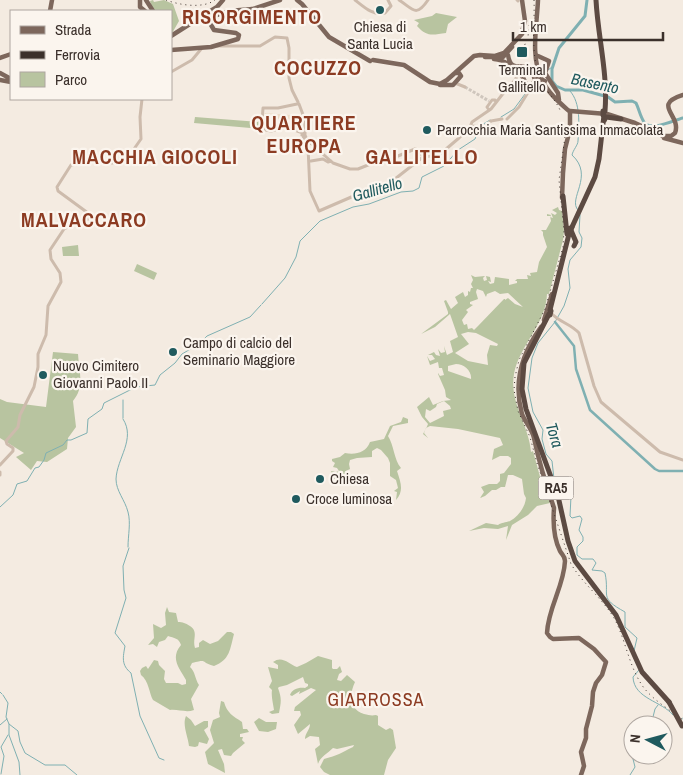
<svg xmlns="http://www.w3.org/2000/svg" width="683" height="775" viewBox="0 0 683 775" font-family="'Archivo Narrow',sans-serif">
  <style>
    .green { fill: #b8c4a0; fill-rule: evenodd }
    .plaza { fill: #ecdcc8 }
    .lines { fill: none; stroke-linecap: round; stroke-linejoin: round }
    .stream { stroke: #7fb0b2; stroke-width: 1 }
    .canal { stroke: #7fb0b2; stroke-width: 2.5 }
    .river { stroke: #7fb0b2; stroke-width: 3 }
    .minor-tunnel { stroke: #cfc6bd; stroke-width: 3; stroke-dasharray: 3 1.5; stroke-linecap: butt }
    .minor { stroke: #cdbbac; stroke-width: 3 }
    .major { stroke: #7d675c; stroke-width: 4.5 }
    .highway { stroke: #5c4a42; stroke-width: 5 }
    .rail { stroke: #3b302b; stroke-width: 1; stroke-dasharray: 1 4; stroke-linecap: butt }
    .major-bridge { stroke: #7d675c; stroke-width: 4.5 }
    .highway-bridge { stroke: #5c4a42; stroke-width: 5 }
    .poi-dot { fill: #1f5a5e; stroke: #fbf5ee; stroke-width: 2 }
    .labels { text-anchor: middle; stroke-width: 4.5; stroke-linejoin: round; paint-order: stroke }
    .shield { fill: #fbf5ee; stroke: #756b66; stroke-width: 1 }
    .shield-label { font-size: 14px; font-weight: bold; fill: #3b302b }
    .poi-label { font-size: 15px; fill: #3b302b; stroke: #fbf5ee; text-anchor: start }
    .water-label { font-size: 16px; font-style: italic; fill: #1f5a5e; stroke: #fbf5ee }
    .quarter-label { font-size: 18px; letter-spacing: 1px; fill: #8c3b22; stroke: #fbf5ee }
    .district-label { font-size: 20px; font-weight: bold; letter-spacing: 1px; fill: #8c3b22; stroke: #fbf5ee }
  </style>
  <rect width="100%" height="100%" fill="#f4ebe1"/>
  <!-- green -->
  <path class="green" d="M153,0L154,2L164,0L173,4L179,21L171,35V11H153L150,1Z
    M436,13L457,17L448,24L446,33C432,35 427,37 417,26L419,23L414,20L432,16Z
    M195,117L258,122L259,120H261L263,129L194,123Z
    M558,207L559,210L562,211L564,231L563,240L549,294H547C546,324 519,346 514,374C509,403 529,425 531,452L533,451L542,484L545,486L550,503L537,506L528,515L512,525L506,540L508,526L498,529L484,528L469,531L486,523L498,525C502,522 505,523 510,521C519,516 525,507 526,498L524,494L522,479L513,475H508L505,487H501L496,490H492L485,496L480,498L484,492L481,487L489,484H497L500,481V474L504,473L511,464V458L508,456H500L492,460L494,449L503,445L500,438L458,429L430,426L426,428L424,433L428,438L423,434C425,430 427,427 428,424L422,417L417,407L429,397L433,405L443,401L451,400L446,397L445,390L438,374V373L440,376L444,375L442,368H439L438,362L430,365L427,356L430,361L435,359L432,355H428L434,352L436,355L440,356L438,349L435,351L438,349L441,353L445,352L444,346L447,355L453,352L450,341L458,337L450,314L435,327L421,334L448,314V312L444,301L446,300L451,309L458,303L455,297L463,292L465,297L468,295V291L470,292L471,288H473L471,284L473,280L471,275L475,277L485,276L483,278L484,281L487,280L486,276L490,277L491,282L488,281L490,284L494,283L495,277L509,279V285L517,283V281H515L517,279H528L527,275L531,276L530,273L537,272L539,262L547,247L543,235V232L541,230H546L551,221L550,216H547V214L551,215L550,217L553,218L551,213L555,215L557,213L552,210ZM477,289L483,291L486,297L487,294L495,291L500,294L508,293L523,307L515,304L508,298L505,300V299H504L478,326L474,330L472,328L468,329L467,324L464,325L462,320L468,312L466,310L473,305L470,304V302L478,299L476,292ZM468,332L476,333L498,344L497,346L490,345L487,355L488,365L468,361L455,353L469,344L461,334ZM456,364C464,364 472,371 471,379L448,371V366ZM444,401L450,406L451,409L443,411L444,416L430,423L425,417L426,409L430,411L436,407L437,404Z
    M78,245L79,256H63L62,247Z
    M137,264L157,273L154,280L134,271Z
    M53,352L78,354C79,372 85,387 73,401L76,427L68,438L67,449L47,462L37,461L31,470L16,457L24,453L0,438V399L7,402L46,407Z
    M403,417L408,419V423L393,426L388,436C394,445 394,460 401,468L397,471C401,483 404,491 396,500L397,492L394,491L398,488L396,480L390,476V463L388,458L381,450L377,448L372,451V457L357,458L350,460L349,464L350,469L346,471L345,474L353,475L351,477L334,479L331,471L336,472L339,471L337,468L333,467L335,463L332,461V459L340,457L345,453C355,455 366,453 370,442L384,439L390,426L401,422Z
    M167,607L169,612L176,613L178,622C183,622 185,623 190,626C199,632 192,639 195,648L199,647V643L203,640L210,644L218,641L227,632H231L234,634C230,649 230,660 214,666C199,662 209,659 192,663L190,667C195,671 195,679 199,685L191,699L194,710C186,713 178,709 170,710L153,700C149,693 149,681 141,675L140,671L142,668L146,666L148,669L154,660L158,661L159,665L165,671L164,679L166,683H178L182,685L186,684V680C179,668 170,658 181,645C179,638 174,638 168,636L165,640L159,642L157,647L153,644L148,645L154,638L153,624L161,628L166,625L165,613Z
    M318,656L332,660V668L333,669H337L340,666L342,672L339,674L337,680L341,681L347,675L355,682C349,695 349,709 364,714C369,715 371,716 376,715L378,716V725L386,730L390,728L393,730L396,748L388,760L384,775H330L324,772L320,767L324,759C336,756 341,753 353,747L354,745L337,749L333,748C328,753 320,757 318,764L315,749L320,745L319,737L310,736L305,739C305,733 310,730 310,724L298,734L294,725L301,715L300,711H294L295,707L316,690L311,688L299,694L300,691L292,696L290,695C292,689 299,687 305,688L308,686V684L305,683L303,677L287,685L279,687L278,688C282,699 281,702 279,713L272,714L269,712L274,710C273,703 271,696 272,690L269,687L272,681L268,667L278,669V665L273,662C282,655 289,664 297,667L306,663Z
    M221,701L224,702C227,713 233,716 242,722L243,729H247L249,732L240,734V737H243L242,740L245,743L233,753L231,756L224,755L222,749L218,750L224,764L225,773L208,764L205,752L214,743L210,730L213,720L220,717L219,713Z
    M186,716L191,720L195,726L204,721H208V727L204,730L209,739L207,744L199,742L198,746L195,747L189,746C188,736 182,725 186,716Z
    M259,718L266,722H277L276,729L268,732L259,731L254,722Z"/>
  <!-- plaza -->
  <path class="plaza" d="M265,113L303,116L304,120L264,118Z"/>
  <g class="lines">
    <!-- stream -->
    <path class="stream" d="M548,70L552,67
      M570,91C581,103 579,125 578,141C578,145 573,150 572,155C595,176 567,199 578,210
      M501,117L514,109L528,90
      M580,215L579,232L582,238L581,247L570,260L568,269L570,288L564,306L555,322L538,343L532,358L528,388L533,412L543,430L542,439L546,454L552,461L554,479L571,496L570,516L572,518L580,516L582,519L579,530L583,537V541L577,547V555L582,559H593L596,563L592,570L602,571L605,573C610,597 598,597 625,612V627L637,638L634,651
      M262,304L285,278L296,257L300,241L320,221L353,207L369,204L401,192L413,191L419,188L422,177L444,166L458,150L475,139L480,126L490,120
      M123,418V400
      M123,419C136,439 117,458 116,479C116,491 125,500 128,512C131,523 128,535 128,547
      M0,507L13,495L17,484L27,481L35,468L39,467L44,460L46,453L63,445L67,440H71L87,433L88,419L102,409L104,403L136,387L155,385L160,375L175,363L182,354L199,344L207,336L250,317L261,305
      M129,548L123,566L124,590L126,598L115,633L125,646C123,657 121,665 131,673L140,716L159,758L164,760
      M639,670L633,677C634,699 662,701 673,715
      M0,692L2,694
      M3,695L8,703L6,717L9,724V735L19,762L20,775
      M683,719V718
      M9,724L18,731L20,742L25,753L45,765H65L77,775
      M0,725L7,719
      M651,725L655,709L658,705
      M1,774L4,756L1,747L8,735
      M630,775L635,767L633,759L635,755"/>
    <!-- canal -->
    <path class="canal" d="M555,322L574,346L576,369L590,410L655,469L659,471H683"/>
    <!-- river -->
    <path class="river" d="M587,0L585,16L559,48L552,69V81L556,86L565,90H583L608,97L615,102L632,101L636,103C639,109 640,116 644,122C651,132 674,120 683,118"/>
    <!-- minor-tunnel -->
    <path class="minor-tunnel" d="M465,87L489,101"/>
    <!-- minor -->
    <path class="minor" d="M355,0C364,7 373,16 385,13L391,6L388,0
      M399,0C413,9 416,18 428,0
      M517,0L518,1
      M217,46H260L275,37L287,38L289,48V78L292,90L298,102
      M171,72L192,60L202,48
      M455,83L465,87
      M503,93L516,79L517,71
      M297,104L278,108H263L262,123L266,130L271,131L286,127L303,133
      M299,104L305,120V134L303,133L302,135H305L307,140L333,163L350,169H358L373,163H381L415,149L419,150L423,157
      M489,110L487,107L492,100H495L496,102
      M507,119L519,107L532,86
      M471,126L484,127L491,121L502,119
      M303,136L308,147L310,191L319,211L356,195L386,186L423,157L439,155L459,138L470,127L472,122L491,109L505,91
      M311,161L323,159L328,162L331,161
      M551,313C559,322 571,324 579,333L594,386L601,402L660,452L683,460
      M0,465L13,451V448L7,444L6,441L18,427L20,415L34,387L38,367V354L46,335L48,306L61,282L60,273L51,259L50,250L64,229L77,222L88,219L89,217L88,213L58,191L57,187L71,165L99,160L112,163L124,160L129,156L141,139L140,117L142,99
      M0,472V475"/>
    <!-- major -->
    <path class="major" d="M140,0V7L145,11
      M146,0L153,11
      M297,0L302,4L329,37L370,61
      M538,0C537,25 530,57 542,80C548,93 560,103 570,112V129L565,149L563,173L562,198
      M253,9L280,0
      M50,11L52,0
      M204,15L217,7L223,0
      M207,19L228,11L253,9H251
      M521,35L525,21L522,0
      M171,36L204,15
      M171,50L211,47L238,39L239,35L236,33L214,30L207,18
      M538,56L549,61L545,73L558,93L559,100
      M0,58L11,54
      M494,59C504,60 515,67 521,75C524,78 525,82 527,86H532L535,80L531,68C520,63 511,73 508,55L504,53
      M373,60L404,65L430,82L440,84L447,80L474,56L480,55L495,56L504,53L522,34
      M0,73L11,79
      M0,80L11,82
      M440,85H453L461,76L459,73H455
      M570,111L607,114L635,123L663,136H671L675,133C682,115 651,105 683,95
      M664,138L683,143
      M544,320L552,294
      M541,327C522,353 513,382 522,414C525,422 532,429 534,438C539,462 546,485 554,508C553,521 554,539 560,551C562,555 565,556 565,561C564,586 548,608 547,633L550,637L553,639L579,638L594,649L606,662L602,675L596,683L593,692L592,706L586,729V738L581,752L584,766L581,775"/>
    <!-- highway -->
    <path class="highway" d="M596,0C598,38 608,73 605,111
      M604,121L606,117L621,119
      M563,196L567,234
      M572,227L595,177L599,159L604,115
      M570,228L576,242L574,246
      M550,310L570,230
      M549,314L524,363L522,389L526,409L558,496L568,541L575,561L616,615L642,672L669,702"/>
    <!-- rail -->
    <path class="rail" d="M166,0C179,5 203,9 215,0
      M534,0C535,25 530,57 541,81C546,91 555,99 560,110
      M521,54L528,37L529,25
      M565,137L559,180L564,231L563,247L545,309L519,360L515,377L514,390L518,411L530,437L537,463L571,564C583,584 602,598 614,618C625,638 628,662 640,682C649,698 669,709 683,720"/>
    <!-- major-bridge -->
    <path class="major-bridge" d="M485,57H503L512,47
      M533,73L537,78L545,81
      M534,85L538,81L543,80"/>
    <!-- highway-bridge -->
    <path class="highway-bridge" d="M603,115V111
      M570,232L572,227
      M550,315L551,311
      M669,702L682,726"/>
  </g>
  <!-- markers -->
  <g class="poi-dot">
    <circle cx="380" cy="10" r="5"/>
    <rect x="516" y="46" width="12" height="12" rx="2.5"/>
    <circle cx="427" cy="130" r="5"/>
    <circle cx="173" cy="352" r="5"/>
    <circle cx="43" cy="375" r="5"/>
    <circle cx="320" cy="479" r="5"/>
    <circle cx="296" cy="499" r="5"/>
  </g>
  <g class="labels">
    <!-- shield labels -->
    <rect class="shield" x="538.5" y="476.5" width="35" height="23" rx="4"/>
    <g class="shield-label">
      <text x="556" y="493">RA5</text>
    </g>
    <!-- poi labels -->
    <g class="poi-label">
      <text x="380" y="32" text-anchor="middle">Chiesa di<tspan x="380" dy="17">Santa Lucia</tspan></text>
      <text x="522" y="75" text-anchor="middle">Terminal<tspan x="522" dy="17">Gallitello</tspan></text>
      <text x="437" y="135">Parrocchia Maria Santissima Immacolata</text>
      <text x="183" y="348">Campo di calcio del<tspan x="183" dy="17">Seminario Maggiore</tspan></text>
      <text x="53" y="371">Nuovo Cimitero<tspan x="53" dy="17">Giovanni Paolo II</tspan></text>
      <text x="330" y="484">Chiesa</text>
      <text x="306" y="504">Croce luminosa</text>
    </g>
    <!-- water labels -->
    <g class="water-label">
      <text transform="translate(595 83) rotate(12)" y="6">Basento</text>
      <text transform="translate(377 189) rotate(-16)" y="6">Gallitello</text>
      <text transform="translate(555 435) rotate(73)" y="6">Tora</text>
    </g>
    <!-- quarter labels -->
    <g class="quarter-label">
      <text x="376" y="706">GIARROSSA</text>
    </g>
    <!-- district labels -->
    <g class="district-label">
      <text x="252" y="24">RISORGIMENTO</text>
      <text x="318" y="75">COCUZZO</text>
      <text x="304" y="130">QUARTIERE<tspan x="304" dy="23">EUROPA</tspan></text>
      <text x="155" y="164">MACCHIA GIOCOLI</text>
      <text x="422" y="164">GALLITELLO</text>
      <text x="84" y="227">MALVACCARO</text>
    </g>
  </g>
  <!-- legend -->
  <rect x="10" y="10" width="162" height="90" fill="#fbf5ee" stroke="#aea6a0"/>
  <rect x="20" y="26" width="25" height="8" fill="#7d675c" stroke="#aea6a0"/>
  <text x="55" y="35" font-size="15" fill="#3b302b">Strada</text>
  <rect x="20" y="51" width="25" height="8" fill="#3b302b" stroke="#aea6a0"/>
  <text x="55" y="60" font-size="15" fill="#3b302b">Ferrovia</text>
  <rect x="20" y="72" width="25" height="15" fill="#b8c4a0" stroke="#aea6a0"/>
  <text x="55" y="85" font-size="15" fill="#3b302b">Parco</text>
  <!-- north arrow -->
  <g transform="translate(648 740) rotate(276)"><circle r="24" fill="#fbf5ee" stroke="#aea6a0"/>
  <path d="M0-4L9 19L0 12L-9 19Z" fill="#1f5a5e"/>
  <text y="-8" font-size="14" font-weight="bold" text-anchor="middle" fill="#3b302b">N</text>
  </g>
  <!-- scale -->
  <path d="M513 32v8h150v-8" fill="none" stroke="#3b302b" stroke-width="2.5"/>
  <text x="520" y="32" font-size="15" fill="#3b302b" stroke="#fbf5ee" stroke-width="4" paint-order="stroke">1 km</text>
</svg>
